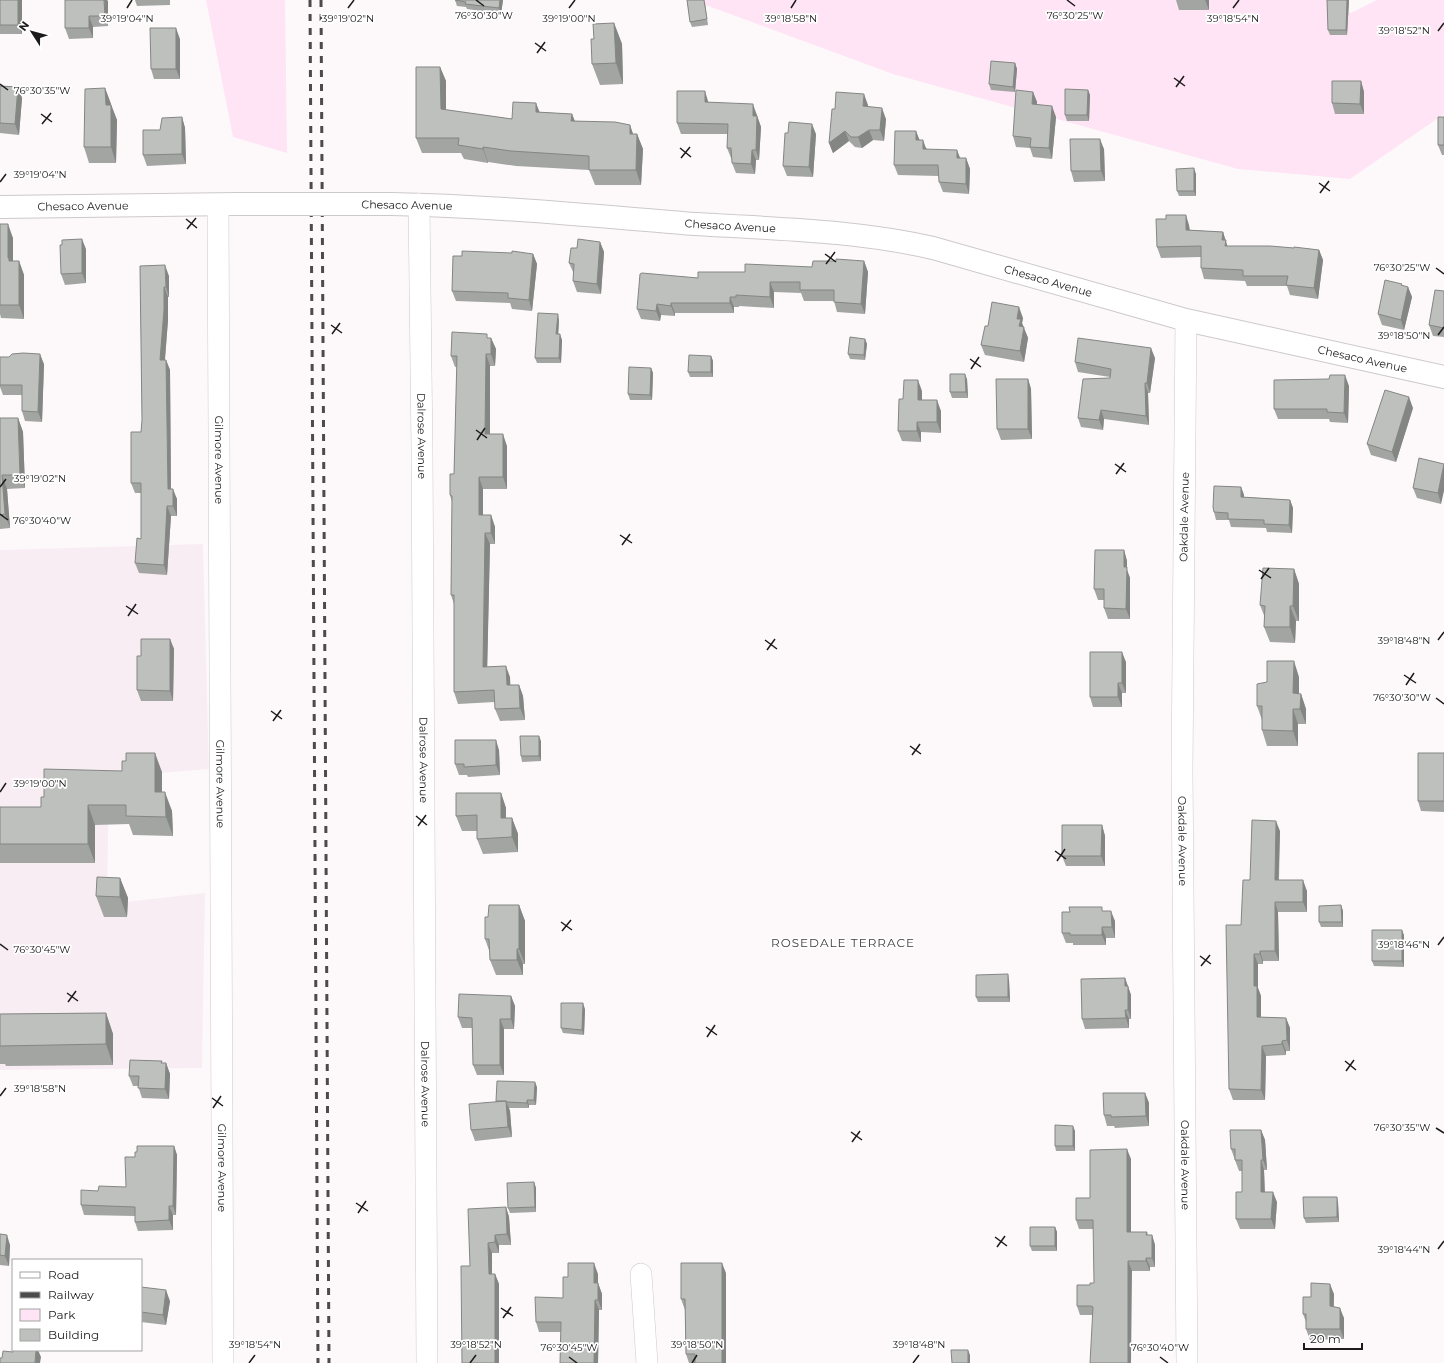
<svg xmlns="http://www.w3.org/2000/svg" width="1444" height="1363" viewBox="0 0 1444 1363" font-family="Montserrat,sans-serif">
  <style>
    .built { fill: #f9edf4 }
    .green { fill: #fee4f4 }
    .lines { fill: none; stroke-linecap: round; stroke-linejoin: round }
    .street-casing { stroke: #cdc9cb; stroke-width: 22 }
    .secondary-casing { stroke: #cdc9cb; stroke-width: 24 }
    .street { stroke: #fff; stroke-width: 21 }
    .secondary { stroke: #fff; stroke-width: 22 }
    .rail { stroke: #4c4a4b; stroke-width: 3; stroke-dasharray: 7 7; stroke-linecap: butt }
    .secondary-bridge-casing { stroke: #cdc9cb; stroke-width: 24; stroke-linecap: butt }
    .secondary-bridge { stroke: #fff; stroke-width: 22 }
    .wall { fill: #a3a5a3 }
    .shaded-wall { fill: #848684 }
    .building { fill: #bdc0bd; stroke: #848684 }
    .ticks { fill: none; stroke: #1c1a1b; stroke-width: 1.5 }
    .labels { text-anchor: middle; stroke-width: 3.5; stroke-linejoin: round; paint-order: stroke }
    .street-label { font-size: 11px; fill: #1c1a1b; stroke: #fff }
    .neighbourhood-label { font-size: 12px; letter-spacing: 1px; fill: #3e3b3d; stroke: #fff }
    .ticks-label { font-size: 10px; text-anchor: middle; fill: #1c1a1b; stroke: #fff; stroke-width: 3.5; stroke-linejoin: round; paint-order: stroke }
  </style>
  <rect width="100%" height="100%" fill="#fdf9fb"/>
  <!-- built -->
  <path class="built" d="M203,544L209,769L109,777L107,904L205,893L202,1068L0,1070V550Z"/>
  <!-- green -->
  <path class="green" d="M206,0H285L287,153L233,137Z
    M692,0H1326L1351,13L1377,0H1444V114L1350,179L1238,169L893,74Z"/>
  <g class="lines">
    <!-- street casing -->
    <g class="street-casing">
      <g id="street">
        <path id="s1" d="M419,204L422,450L427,1363"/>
        <path id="s2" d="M218,205L223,1363"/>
        <path id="s3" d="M1186,320L1182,769L1187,1363"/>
        <path d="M641,1274L647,1363"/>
      </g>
    </g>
    <!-- secondary casing -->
    <g class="secondary-casing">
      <g id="secondary">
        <path id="s4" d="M391,204C493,206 594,216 696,224C775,229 855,230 933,248L1186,320L1444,377"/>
        <path id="s5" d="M0,207L236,204"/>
      </g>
    </g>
    <!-- street -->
    <use href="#street" class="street"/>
    <!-- secondary -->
    <use href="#secondary" class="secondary"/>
    <!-- rail -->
    <path class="rail" d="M310,0L318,1363
      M321,0L329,1363"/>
    <!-- secondary-bridge casing -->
    <g class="secondary-bridge-casing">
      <path id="secondary-bridge" d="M236,204H391"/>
    </g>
    <!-- secondary-bridge -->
    <use href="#secondary-bridge" class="secondary-bridge"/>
  </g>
  <!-- wall -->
  <path class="wall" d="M0,0H22V34H0Z
    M135,0H170V5L137,6Z
    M455,0H503L501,14L467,9L466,7L457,6Z
    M687,0H704L705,3L708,25L692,27L690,22Z
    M1176,0H1209V10H1179Z
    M1327,0H1349L1347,35H1330L1328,30Z
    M108,1V26L93,27V38L69,39L65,28Z
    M614,23L622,44L623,84L600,85L592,64L594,39Z
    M180,39V79H154L151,69Z
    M1015,63L1017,69L1015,92L991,90L989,84Z
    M440,67L446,81V110L512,119L539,112L572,114L575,121L630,125L633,134H637L643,149L641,185H595L589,170L516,166L488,162V163L464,159L461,153H422L416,138Z
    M1361,81L1364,92V114H1335L1332,103Z
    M0,86L18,87L22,98L19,135L0,133Z
    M105,88L117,120L116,163H89L84,147Z
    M1088,90L1090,95L1089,121H1067L1065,115Z
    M1033,92L1037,102V104L1056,117L1052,159L1033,157L1030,148L1016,147L1013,136Z
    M708,102L757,114V116L761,127L759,160H756L755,174L736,173L732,163V158H731L727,148L728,134H681L677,123Z
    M868,105V107L886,119L884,141L873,140L862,148L855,147L849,141L833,153L829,143L835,109Z
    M182,117L185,128L186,164L147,166L143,155Z
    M1444,117V155H1442L1438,145Z
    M916,131L919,140L927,149L961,158H966L970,169L969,194L943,192L939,182V176L898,175L894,165Z
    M816,134L813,177L787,176L783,166Z
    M1104,149L1105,181L1074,182L1071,171Z
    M1196,174V196H1179L1177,191Z
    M0,224L13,238V261H19L24,275V319L1,318L0,314Z
    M1189,225L1190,230L1223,232L1227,246L1319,250L1323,260L1318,299L1290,295L1287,286H1247L1245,281L1204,279L1201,268V257L1161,258L1157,247Z
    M600,242L604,252L601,294L577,292L573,281L574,274L569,263L577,248Z
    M62,245L86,249V283L65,285L61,274Z
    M533,254L537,264L532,311L512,309L510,303L456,301L452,291L462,256Z
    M864,261L868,272L865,314L837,312L834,301H804L801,293L774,292V308L739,306V307H734V313H675V316L661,315L660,321L641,319L637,309L698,278L745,272L812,267Z
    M140,266L169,276V297H168V320L165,360H166L170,370L171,489L177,499V516H171L167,575L139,573L135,563L141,539V493H135L131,483L141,432L142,420Z
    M1402,284V286L1408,287L1412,297L1404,330L1382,325L1378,314Z
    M1444,291V337L1433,336L1429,325Z
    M1023,318L1022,323L1028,338L1024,362L985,355L981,345L988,326Z
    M559,320L558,334L562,340L561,363H537L535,358Z
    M488,338H491L496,349L495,366H490V434L507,446V489H483V515H491L495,527V544H490L487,667L510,677V685H519L523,696L525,720L500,721L495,709V702L458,704L454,692V604L451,595L452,502L450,495L454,474L457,367H455L451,356Z
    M865,339L867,344L865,360L850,359L848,354Z
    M711,356L713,361V377H690L688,372Z
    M0,357L44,364L42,422L25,421L22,411V395H3L0,387Z
    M1155,358L1150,393H1148L1149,425L1104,419L1103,430L1081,427L1078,418L1110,377L1078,372L1075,362Z
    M651,368L653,373L652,400H630L628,394Z
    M967,379L968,398H952L950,392Z
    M1028,379L1031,389L1032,439L1001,440L997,429Z
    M1349,386L1348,423L1330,422L1329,419H1278L1274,409Z
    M922,391V400L941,411V433L921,432V442L902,441L898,431L903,399Z
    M1413,408L1396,462L1371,455L1367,444Z
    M0,418H18L23,432L25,488L7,489L10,528L0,529Z
    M1444,464L1441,504L1417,498L1413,488Z
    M1241,487L1244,495V497L1290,500L1293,508L1292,533L1267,532L1266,528L1231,527L1229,520H1216L1214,512Z
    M1124,550L1127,561V570L1130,578V619H1108L1104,608V600H1098L1094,589Z
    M1294,569L1299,584V621H1296L1295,643L1270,642L1264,627L1265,618L1260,605Z
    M170,639L174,649L173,701H141L137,690Z
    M1126,662V693H1122V707H1093L1090,697Z
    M1299,677V694H1301L1306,709V724H1298V746H1267L1262,730V720L1257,706Z
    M541,741V761L522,762L521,756Z
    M499,750L500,775L468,777L467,775H459L455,764Z
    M1444,753V812L1421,811L1418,801Z
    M162,772V792L172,811L173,836L133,835L129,824L95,825V863H0V807H41L44,797Z
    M501,793L506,808V818H512L518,834V852L483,854L477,839V831H462L456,816Z
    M1102,825L1105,836V866H1066L1062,856Z
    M1280,831L1279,880L1307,891V912H1278L1279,961H1263V964H1258V988L1261,996V1017L1286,1018L1290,1028V1051H1286V1055L1266,1056L1265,1100H1233L1229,1089L1241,925L1250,880Z
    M120,878L128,898L127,917H104L96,896Z
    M519,905L525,921V964H523V975H496L490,960V953L485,939L488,917Z
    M1341,905L1343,911V927H1321L1319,922Z
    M1104,911L1115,921V938H1106V945H1073V943H1066L1062,933Z
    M1404,935V967L1374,966L1372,961Z
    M1125,978L1131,995V1019H1129V1028L1085,1029L1082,1019Z
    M1009,980L1010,1002H978L976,997Z
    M511,996L515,1006L514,1029H504V1075H477L473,1065L472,1028H462L458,1017Z
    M585,1009L584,1035L563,1033L561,1028Z
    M106,1013L113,1034V1065L6,1066L5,1064H0V1014Z
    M162,1061V1063H166L170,1074L169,1099L142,1098L138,1086H133L129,1076Z
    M537,1087L536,1105H529V1108H509L510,1111L512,1137L475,1141L471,1130L496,1101Z
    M1145,1093L1149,1103V1126L1115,1128L1114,1126H1107L1104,1115Z
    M1261,1130L1265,1140L1267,1170H1264L1265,1192L1277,1202L1275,1229H1240L1236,1219L1242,1192V1171H1239L1231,1149Z
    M1075,1131V1151H1056L1055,1146Z
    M174,1146L177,1155L176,1215H173V1230L138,1231L135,1222V1216L84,1215L81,1205L126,1187L135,1157Z
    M1131,1159V1232H1147L1148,1235H1152L1155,1245V1267H1150V1271H1132L1092,1315H1080L1077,1306L1094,1283V1229H1079L1076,1220L1090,1198Z
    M534,1182L536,1188V1212L510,1213L508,1208Z
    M1338,1202L1339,1222L1306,1223L1304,1218Z
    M506,1207L509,1217L511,1245H499V1253H492V1274H495L499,1284L470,1266Z
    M1055,1227L1057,1232V1251H1032L1030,1246Z
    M0,1234L10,1245L9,1266L0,1265Z
    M726,1273V1363H689L686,1354L685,1310L681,1299Z
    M598,1274V1283L602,1294V1310H599L598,1363H560L561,1332H539L536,1322L563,1298L568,1277Z
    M141,1287L170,1301L166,1325L141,1322Z
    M1334,1294V1307L1344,1318V1339L1310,1340L1306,1329V1322L1303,1314L1311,1297Z"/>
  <!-- shaded-wall -->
  <path class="shaded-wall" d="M18,0H22V34L18,25Z
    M104,0H107L108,1V26L105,16Z
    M500,0H503L501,14L499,8Z
    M1205,0H1209V10Z
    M1347,0H1349L1347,35L1346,30Z
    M89,16L93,27V38L89,28Z
    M614,23L622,44L623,84L616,63Z
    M176,28L180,39V79L176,69Z
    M1015,63L1017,69L1015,92L1013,87Z
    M440,67L446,81V124L441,109Z
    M1361,81L1364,92V114L1360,104Z
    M18,87L22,98L19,135L15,124Z
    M105,88L111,104V110V105L117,120L116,163L111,147L106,105Z
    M1088,90L1090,95L1089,121L1087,115Z
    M705,91L708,101V112L705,102Z
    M1033,92L1037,102L1036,114L1032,104Z
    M864,94L868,105L867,117L863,106Z
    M536,103L542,118L536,112Z
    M753,104L761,127L759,160L756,150L753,116Z
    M1052,106L1056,117L1052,159L1049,148Z
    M882,108L886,119L884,141L880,130Z
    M572,114L577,128L571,121Z
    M182,117L185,128L186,164L182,154Z
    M812,124L816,134L813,177L809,167Z
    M630,125L635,140L630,134Z
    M869,130L873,140L862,148L858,137Z
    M845,131L849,141L833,153L829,143Z
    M916,131L920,141L916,140Z
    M637,134L643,149L641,185L636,170Z
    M1100,139L1104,149L1105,181L1101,171Z
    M923,140L927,151L923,149Z
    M483,147L488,162V163L483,149Z
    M752,150L756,160L755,174L751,164Z
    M957,150L961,160L957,158Z
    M966,158L970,169L969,194L966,184Z
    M1194,168L1196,174V196L1194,191Z
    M1186,215L1189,225L1190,241L1186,230Z
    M8,224L13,238V268L8,258Z
    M1223,232L1229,251L1222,240Z
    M82,239L86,249V283L82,273Z
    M600,242L604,252L601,294L597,284Z
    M1319,250L1323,260L1318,299L1314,288Z
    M533,254L537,264L532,311L529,300Z
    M19,261L24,275V319L19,305Z
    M864,261L868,272L865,314L861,304Z
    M165,265L169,276V297L166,287Z
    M770,282L774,292V308L770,297Z
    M164,287L168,297V320L164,370L160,360Z
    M1408,287L1412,297L1404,330L1401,320Z
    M730,297L734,307V313L730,303Z
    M671,303L675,313V316L671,306Z
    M657,304L661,315L660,321L656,311Z
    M1019,307L1023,318L1022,323L1028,338L1024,362L1020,351L1019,326L1017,319Z
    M558,314L559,320L558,339L556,334Z
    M560,334L562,340L561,363L559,358Z
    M491,338L496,349L495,366L491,354Z
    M865,339L867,344L865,360L864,355Z
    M1151,348L1155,358L1150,393L1147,383Z
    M40,354L44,364L42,422L38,412Z
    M486,354L490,366V446L485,434Z
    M711,356L713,361V377L711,372Z
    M166,360L170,370L171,499L168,489Z
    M651,368L653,373L652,400L650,395Z
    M965,374L967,379L968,398L966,392Z
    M1345,375L1349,386L1348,423L1344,413Z
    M1028,379L1031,389L1032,439L1028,429Z
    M918,380L922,391V410L918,400Z
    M1145,383L1148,393L1149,425L1146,416Z
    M1409,397L1413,408L1396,462L1392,452Z
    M937,400L941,411V433L937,422Z
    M1101,410L1104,419L1103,430L1099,420Z
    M18,418L23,432L25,488L20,475Z
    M917,422L921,432V442L917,431Z
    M503,434L507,446V489L503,477Z
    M1444,464V491L1441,504L1438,493Z
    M2,475L7,489L10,528L5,514Z
    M479,477L483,489V527L479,515Z
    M1241,487L1244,495V505L1241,497Z
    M173,489L177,499V516L173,506Z
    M1290,500L1293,508L1292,533L1289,525Z
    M167,506L171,516L167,575L164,565Z
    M491,515L495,527V544L491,533Z
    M485,533L490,544L487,678L483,667Z
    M1124,550L1127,561V570L1130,578V619L1126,609L1124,567Z
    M1294,569L1299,584V621L1293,606Z
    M1290,606L1296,621L1295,643L1290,627Z
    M170,639L174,649L173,701L170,691Z
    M1122,652L1126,662V693L1122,683Z
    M1294,661L1299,677V709L1293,693Z
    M506,666L510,677L511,697L507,685Z
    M1118,683L1122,693V707L1118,697Z
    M519,685L523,696L525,720L520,708Z
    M1301,694L1306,709V724L1300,709Z
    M1293,709L1298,724V746L1293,731Z
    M539,736L541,741V761L539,756Z
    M496,740L499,750L500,775L496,765Z
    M155,753L162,772V811L155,792Z
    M165,792L172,811L173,836L166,817Z
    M501,793L506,808V834L501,818Z
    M88,805L95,825V863L88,844Z
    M512,818L518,834V852L512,837Z
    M1276,821L1280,831L1278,891L1275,880Z
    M1102,825L1105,836V866L1101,856Z
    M120,878L128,898L127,917L120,897Z
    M1303,880L1307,891V912L1303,902Z
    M1275,902L1278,912L1279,961L1275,951Z
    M519,905L525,921V964L519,949Z
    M1341,905L1343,911V927L1342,922Z
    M1111,911L1115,921V938L1112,927Z
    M1102,927L1106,938V945L1102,935Z
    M1402,930L1404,935V967L1402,961Z
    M517,949L523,964V975L517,960Z
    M1260,951L1263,961V964L1260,954Z
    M1254,954L1258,964V988L1261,996V1028L1257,1017L1254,986Z
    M1008,974L1009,980L1010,1002L1008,997Z
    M1125,978L1131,995V1019L1128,1010L1125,986Z
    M511,996L515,1006L514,1029L511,1019Z
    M583,1003L585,1009L584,1035L582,1030Z
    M1125,1010L1129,1019V1028L1126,1018Z
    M106,1013L113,1034V1065L106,1044Z
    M1286,1018L1290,1028V1051L1287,1040Z
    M500,1019L504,1029V1075L500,1065Z
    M1282,1041L1286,1051V1055L1282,1044Z
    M1262,1046L1266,1056L1265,1100L1261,1090Z
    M166,1063L170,1074L169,1099L165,1089Z
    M535,1082L537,1087L536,1105L534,1100Z
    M1145,1093L1149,1103V1126L1146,1116Z
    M527,1100L529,1105V1108L527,1103Z
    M506,1101L510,1111L512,1137L508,1127Z
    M1073,1126L1075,1131V1151L1073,1146Z
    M1261,1130L1265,1140L1267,1170L1263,1160Z
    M174,1146L177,1155L176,1215L173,1206Z
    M1127,1149L1131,1159V1242L1127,1232Z
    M1261,1160L1264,1170L1265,1202L1261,1192Z
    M534,1182L536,1188V1212L535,1207Z
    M1273,1192L1277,1202L1275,1229L1271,1219Z
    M1337,1197L1338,1202L1339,1222L1337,1217Z
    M169,1206L173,1215V1230L169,1220Z
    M506,1207L509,1217L511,1245L507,1234Z
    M1055,1227L1057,1232V1251L1055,1246Z
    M7,1235L10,1245L9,1266L5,1256Z
    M495,1235L499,1245V1253L495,1242Z
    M1152,1235L1155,1245V1267L1152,1258Z
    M488,1243L492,1253V1284L489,1274Z
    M1146,1258L1150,1267V1271L1146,1261Z
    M1128,1261L1132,1271L1131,1363H1128Z
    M594,1263L598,1274V1294L594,1283Z
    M722,1263L726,1273V1363H722Z
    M495,1274L499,1284V1363H495Z
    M598,1283L602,1294V1310L598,1300Z
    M1330,1284L1334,1294L1333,1316L1330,1306Z
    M166,1290L170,1301L166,1325L163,1315Z
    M595,1300L599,1310L598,1363H594Z
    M1340,1308L1344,1318V1339L1340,1329Z
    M36,1350H38L41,1357L40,1363H35Z
    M968,1350L970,1355V1363H968Z"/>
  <!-- building -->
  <path class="building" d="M0,0H18V25H0Z
    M65,0H104L105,16H89V28H65Z
    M455,0H500L499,8L465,4L466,2Z
    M687,0H704L707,19L690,22Z
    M1327,0H1347L1346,30H1328Z
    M614,23L616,63L592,64L591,39H594L593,24Z
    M150,28H176V69H151Z
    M991,61L1015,63L1013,87L989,84Z
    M416,67H440L441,109L512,119L513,102L536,103V112L572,114L571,121L615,122L630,125V134H637L636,170H589V156L511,151L483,147V149L458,145L459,138H416Z
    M1332,81H1361L1360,104L1332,103Z
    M0,86L18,87L15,124L0,123Z
    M105,88L106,105H111V147H84L85,89Z
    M1065,89L1088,90L1087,115H1065Z
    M1016,90L1033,92L1032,104L1052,106L1049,148L1030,147L1031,138L1013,136Z
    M677,91H705V102L753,104V116H757L756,150H752L751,164L732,163L731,148H727L728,124L677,123Z
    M836,92L864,94L863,106L882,108L880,130H869L858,137H851L845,131L829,143L832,109H835Z
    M182,117V154L143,155V130H160L162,118Z
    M1438,117H1444V145H1438Z
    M789,122L812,124L809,167L783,166L785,133H788Z
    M895,131H916V140H923V149L957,150V158H966V184L939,182L938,165H894Z
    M1070,139H1100L1101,171H1071Z
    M1194,168V191H1177L1176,169Z
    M1166,215H1186V230L1223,232L1222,240H1226L1225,246H1270L1294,248V247L1319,250L1314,288L1286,285L1288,276H1243V270L1201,268V246L1157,247L1156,219H1166Z
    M0,224H8V258H9V261H19V305H0Z
    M82,239V273L61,274L60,245H62V240Z
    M578,239L600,242L597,284L573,281L574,264L569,263L571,248H577Z
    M462,251L512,253V251L533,254L529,300L508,298V293L452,291L453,256H462Z
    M836,259L864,261L861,304L834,302V290H800V282H770V297L736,295V297H730V303H671V306L657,304L656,311L637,309L640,274L642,273L698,278V272H745V264L812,267L813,261H836Z
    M165,265L166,287H164V310L160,360H166L168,489H173V506H167L164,565L135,563L137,538L141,539V483H131V432H141L142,420L140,266Z
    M1385,280L1402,284L1401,285L1408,287L1401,320L1378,314Z
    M1435,290L1444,291V328L1429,325Z
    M992,302L1019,307L1017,319H1021L1019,326L1024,327L1020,351L981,345L985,326H988Z
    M538,313L558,314L556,334H560L559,358H535Z
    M452,332L487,334V338H491V354H486L485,434H503V477H479V515H491V533H485L483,667L506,666L507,685H519L520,708L495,709L494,690L454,692V595H451L452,496L450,495V474H454L457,356H451Z
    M850,337L865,339L864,355L848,354Z
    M1078,338L1151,348L1147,383H1145L1146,416L1101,410L1099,420L1078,418L1083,379L1110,378L1111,369L1075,362Z
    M23,353L40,354L38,412L22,411V385H0V357H9L12,354Z
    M689,355L711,356V372H688Z
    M629,367L651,368L650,395L628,394Z
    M950,374H965L966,392H950Z
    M1330,375H1345L1344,413L1327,412V409H1274V380L1329,379Z
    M996,379H1028V429H997Z
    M904,380H918V400H937V422H917V431H898L899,399H903Z
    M1385,390L1409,397L1392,452L1367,444Z
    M0,418H18L20,475H2L5,514L0,515Z
    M1419,458L1444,464L1438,493L1413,488Z
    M1214,486L1241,487V497L1290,500L1289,525L1264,524V520L1228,519V513L1214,512L1213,507Z
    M1095,550H1124V567H1127L1126,609L1104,608V589H1094Z
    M1263,568L1294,569L1293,606H1290V627H1264L1265,606L1260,605Z
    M141,639H170V691L137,690V656H141Z
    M1090,652H1122V683H1118V697H1090Z
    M1267,661H1294L1293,693L1301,694L1300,709H1293V731L1262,730V706H1257V684L1267,682Z
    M520,736H539V756H521Z
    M455,740H496V765L464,767V764H455Z
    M126,753H155V792H165L166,817L126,816V805H88V844H0V807H41V797H44V769L122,771V761H126Z
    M1418,753H1444V801H1418Z
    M456,793H501V818H512V837L477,839V815L456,816Z
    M1252,820L1276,821L1275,880H1303V902H1275V951H1260V954H1254V986H1257V1017L1286,1018L1287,1040L1282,1041V1044L1262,1046L1261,1090L1229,1089L1226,925H1241L1243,880H1250Z
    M1062,825H1102L1101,856H1062Z
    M97,877L120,878V897L96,896Z
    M489,905H519V949H517V960H490L489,939H485V917H488Z
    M1341,905L1342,922H1319V906Z
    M1069,907H1102V911H1111L1112,927H1102V935H1070V933H1062V912H1070Z
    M1372,930H1402V961H1372Z
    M1008,974V997H976V975Z
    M1125,978V986H1128V1010H1125L1126,1018L1082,1019L1081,979Z
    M459,994L511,996V1019H500V1065H473L472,1018L458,1017Z
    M561,1003H583L582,1030L561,1028Z
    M106,1013V1044L0,1046V1014Z
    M130,1060L162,1061L161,1063H166L165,1089L138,1088L139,1076H129Z
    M497,1081L535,1082L534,1100H527V1103L507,1102L506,1101H496Z
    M1103,1093H1145L1146,1116L1111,1117V1115H1104Z
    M506,1101L508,1127L471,1130L469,1104Z
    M1055,1125L1073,1126V1146H1055Z
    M1230,1130H1261L1263,1160H1261V1192H1273L1271,1219H1236V1192H1242V1160H1235V1149H1231Z
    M137,1146H174L173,1206H169V1220L135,1222V1207L81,1205V1190L98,1191L99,1186L126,1187L125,1157H135V1152H137Z
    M1127,1149V1232H1147L1146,1235H1152V1258H1146V1261H1128V1363H1090L1093,1307L1091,1306H1077V1285H1090V1283H1094L1093,1220H1076V1198H1090V1150Z
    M534,1182L535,1207L508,1208L507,1183Z
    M1303,1197H1337V1217L1304,1218Z
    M506,1207L507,1234L495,1235V1242L488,1243L489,1274H495V1363H462L461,1266H470L468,1209Z
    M1030,1227H1055V1246H1030Z
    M0,1234L7,1235L5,1256L0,1255Z
    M568,1263H594V1283H598V1300H595L594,1363H560L561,1322H536L535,1297L563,1298V1277H568Z
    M681,1263H722V1363H695V1354H686L685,1299H681Z
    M1311,1283L1330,1284V1306L1340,1308V1329H1306V1314H1303V1297H1311Z
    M141,1287L166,1290L163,1315L141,1312Z
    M14,1350H36L35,1363H0V1358H2L3,1351L13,1352Z
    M951,1350H968V1363H952Z"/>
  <!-- ticks -->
  <path class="ticks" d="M476,0L484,6M1067,0L1075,6M127,8L132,0M348,8L354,0M569,8L575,0M791,8L796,0M1233,8L1239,0M1438,31L1444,23M535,43L546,51M537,53L545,42M1174,78L1185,86M0,84L8,90M1176,87L1184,76M41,114L52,122M42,124L51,113M680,148L691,157M681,158L690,147M0,182L6,174M1319,183L1330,191M1320,193L1329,181M186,219L197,228M187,229L196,218M825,254L836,262M826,264L835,252M1436,268L1444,274M331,325L342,333M332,334L340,323M1438,335L1444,327M970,359L981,367M971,369L979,357M476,430L487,438M477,440L485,428M1115,464L1126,472M1116,474L1124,463M0,487L6,479M0,514L8,520M620,535L632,543M622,545L630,534M1259,570L1271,578M1261,579L1269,568M126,606L138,614M128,616L136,604M765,640L777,649M1438,640L1444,632M767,650L775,639M1404,675L1416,683M1406,685L1414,673M1436,698L1444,704M271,711L282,719M273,721L281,710M910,746L921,754M912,755L920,744M0,792L6,783M416,816L427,825M418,826L426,815M1055,851L1066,859M1057,861L1065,849M561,922L572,930M562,931L571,920M0,944L8,950M1438,945L1444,937M1200,956L1211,964M1201,966L1210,955M67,993L78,1001M68,1002L76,991M706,1027L717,1035M707,1037L715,1025M1345,1061L1356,1070M1346,1071L1354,1060M0,1096L6,1088M212,1098L223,1106M213,1108L221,1096M1436,1128L1444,1133M851,1132L862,1140M852,1142L860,1131M356,1203L368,1211M358,1213L366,1201M995,1237L1007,1246M997,1247L1005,1236M1438,1249L1444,1241M501,1308L513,1316M503,1318L511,1307M569,1357L577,1363M1160,1357L1168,1363M249,1363L255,1355M470,1363L476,1355M692,1363L697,1355M913,1363L919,1355"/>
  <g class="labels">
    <!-- street labels -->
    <g class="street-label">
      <text transform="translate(407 205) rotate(1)" y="4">Chesaco Avenue</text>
      <text dy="4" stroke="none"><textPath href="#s5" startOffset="83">Chesaco Avenue</textPath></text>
      <text dy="4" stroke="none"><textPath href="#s4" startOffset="340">Chesaco Avenue</textPath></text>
      <text dy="4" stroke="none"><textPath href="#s4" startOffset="664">Chesaco Avenue</textPath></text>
      <text dy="4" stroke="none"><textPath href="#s4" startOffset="988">Chesaco Avenue</textPath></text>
      <text dy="4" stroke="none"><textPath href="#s1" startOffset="232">Dalrose Avenue</textPath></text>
      <text dy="4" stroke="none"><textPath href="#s2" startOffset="255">Gilmore Avenue</textPath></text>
      <text transform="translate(1184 517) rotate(-89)" y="4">Oakdale Avenue</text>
      <text dy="4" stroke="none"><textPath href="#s1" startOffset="556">Dalrose Avenue</textPath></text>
      <text dy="4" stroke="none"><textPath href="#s2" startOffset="579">Gilmore Avenue</textPath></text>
      <text dy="4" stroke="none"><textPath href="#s3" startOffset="521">Oakdale Avenue</textPath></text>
      <text dy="4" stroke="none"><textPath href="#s1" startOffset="880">Dalrose Avenue</textPath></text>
      <text dy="4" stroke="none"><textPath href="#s3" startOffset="845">Oakdale Avenue</textPath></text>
      <text dy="4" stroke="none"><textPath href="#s2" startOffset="963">Gilmore Avenue</textPath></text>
    </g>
    <!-- neighbourhood labels -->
    <g class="neighbourhood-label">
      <text x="843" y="947">ROSEDALE TERRACE</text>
    </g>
  </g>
  <g class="ticks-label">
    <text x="484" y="19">76°30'30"W</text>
    <text x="1075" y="19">76°30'25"W</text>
    <text x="127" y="22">39°19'04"N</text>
    <text x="348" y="22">39°19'02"N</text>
    <text x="569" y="22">39°19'00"N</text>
    <text x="791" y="22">39°18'58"N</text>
    <text x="1233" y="22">39°18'54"N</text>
    <text x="1404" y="34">39°18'52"N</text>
    <text x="42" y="94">76°30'35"W</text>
    <text x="40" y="178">39°19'04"N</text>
    <text x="1402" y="271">76°30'25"W</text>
    <text x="1404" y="339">39°18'50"N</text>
    <text x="40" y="482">39°19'02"N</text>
    <text x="42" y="524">76°30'40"W</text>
    <text x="1404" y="644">39°18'48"N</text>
    <text x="1402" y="701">76°30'30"W</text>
    <text x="40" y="787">39°19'00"N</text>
    <text x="1404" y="948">39°18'46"N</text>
    <text x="42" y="953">76°30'45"W</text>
    <text x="40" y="1092">39°18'58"N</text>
    <text x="1402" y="1131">76°30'35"W</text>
    <text x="1404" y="1253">39°18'44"N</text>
    <text x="255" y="1348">39°18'54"N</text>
    <text x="476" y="1348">39°18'52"N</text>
    <text x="697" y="1348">39°18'50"N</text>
    <text x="919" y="1348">39°18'48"N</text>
    <text x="569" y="1351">76°30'45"W</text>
    <text x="1160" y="1351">76°30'40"W</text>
  </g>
  <!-- legend -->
  <rect x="12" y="1259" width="130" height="92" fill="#ffffff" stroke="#a4a3a4"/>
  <rect x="20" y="1272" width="20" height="6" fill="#ffffff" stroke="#a4a3a4"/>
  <text x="48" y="1279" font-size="12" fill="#1c1a1b">Road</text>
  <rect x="20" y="1292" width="20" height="6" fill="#4c4a4b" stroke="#a4a3a4"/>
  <text x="48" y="1299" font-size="12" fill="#1c1a1b">Railway</text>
  <rect x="20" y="1309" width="20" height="12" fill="#fee4f4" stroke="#a4a3a4"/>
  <text x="48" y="1319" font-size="12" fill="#1c1a1b">Park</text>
  <rect x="20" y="1329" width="20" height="12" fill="#bdc0bd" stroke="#a4a3a4"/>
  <text x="48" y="1339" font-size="12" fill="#1c1a1b">Building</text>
  <!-- north arrow -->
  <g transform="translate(32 32) rotate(306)" stroke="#ffffff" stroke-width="3" paint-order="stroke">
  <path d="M0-3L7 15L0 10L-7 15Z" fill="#1c1a1b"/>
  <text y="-6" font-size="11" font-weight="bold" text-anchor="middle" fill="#1c1a1b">N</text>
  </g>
  <!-- scale -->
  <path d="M1304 1343v6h58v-6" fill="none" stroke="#1c1a1b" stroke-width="2"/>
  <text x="1310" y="1343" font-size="12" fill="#1c1a1b" stroke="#ffffff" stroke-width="3" paint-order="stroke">20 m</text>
</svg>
